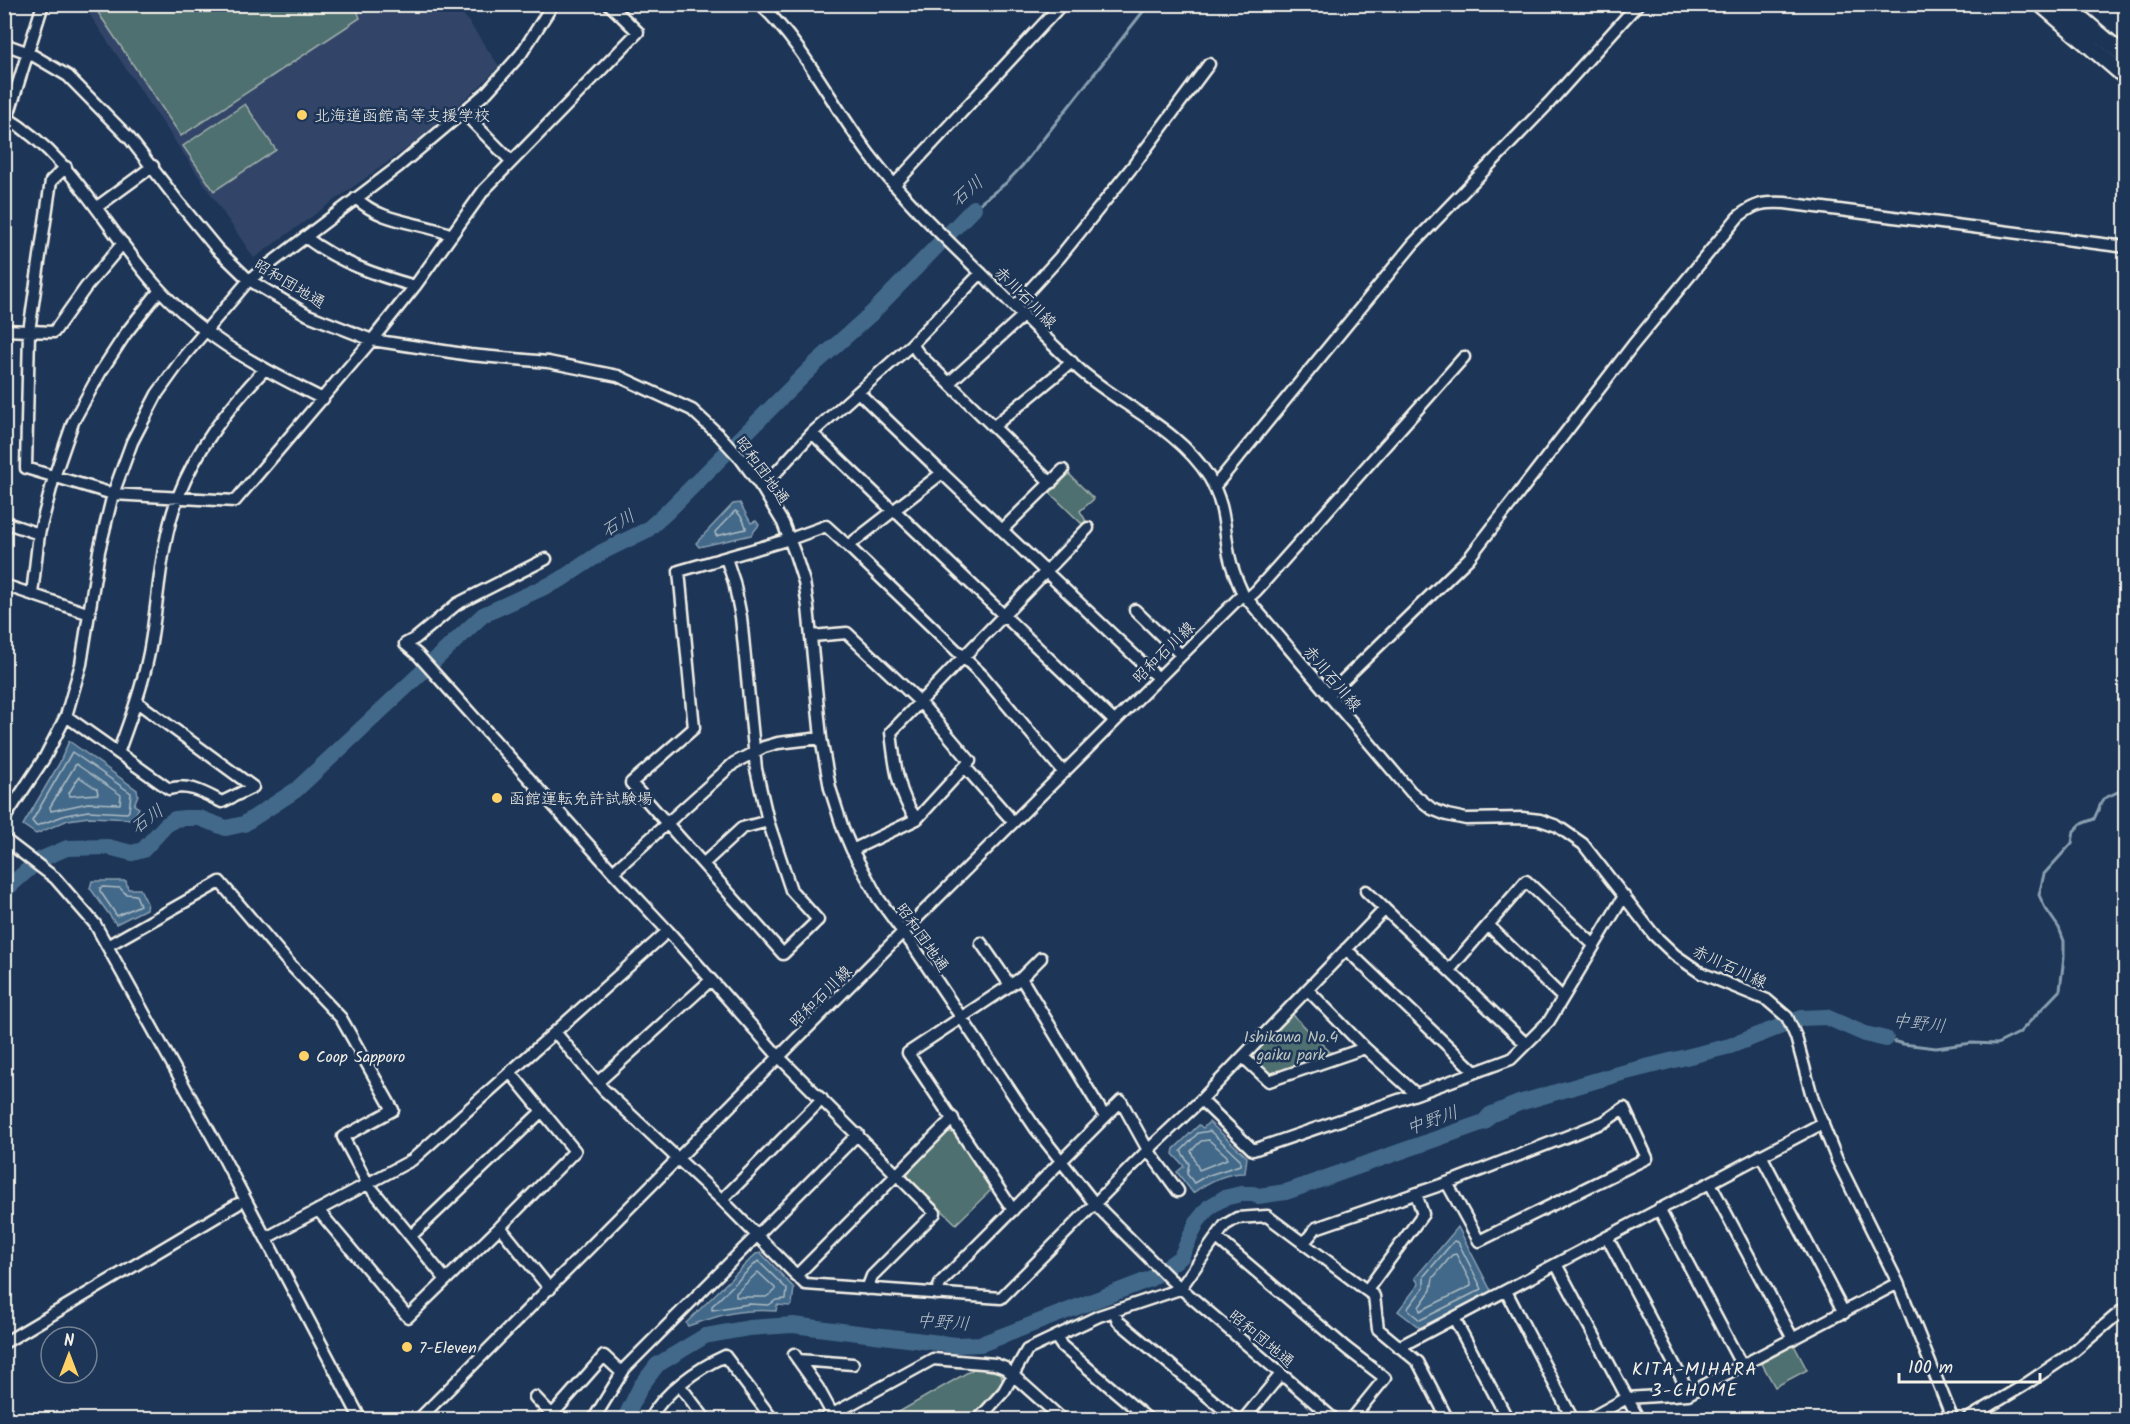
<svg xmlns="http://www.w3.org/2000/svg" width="2130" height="1424" viewBox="0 0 2130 1424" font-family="Kalam,'Klee One',sans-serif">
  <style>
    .built { fill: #304568 }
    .green { fill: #507070; stroke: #a2b0ac; stroke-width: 1.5 }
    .water { fill: #42698a; stroke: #899fb0; stroke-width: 1.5 }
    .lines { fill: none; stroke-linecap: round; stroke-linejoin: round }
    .shore { stroke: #adbbc2; stroke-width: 1.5 }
    .stream { stroke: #899fb0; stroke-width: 3 }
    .river { stroke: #42698a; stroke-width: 16 }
    .minor-casing { stroke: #f4f1e8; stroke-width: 15 }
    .highway-casing { stroke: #f4f1e8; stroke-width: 20 }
    .minor { stroke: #1d3557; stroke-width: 10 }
    .highway { stroke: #1d3557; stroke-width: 15 }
    .poi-dot { fill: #ffd166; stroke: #1d3557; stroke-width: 2 }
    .labels { text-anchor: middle; stroke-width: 5; stroke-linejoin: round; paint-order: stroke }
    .poi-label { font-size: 16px; fill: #f4f1e8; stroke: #1d3557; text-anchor: start }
    .street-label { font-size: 16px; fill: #f4f1e8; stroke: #1d3557 }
    .park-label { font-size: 16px; fill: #bbc4be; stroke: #1d3557 }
    .water-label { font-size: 18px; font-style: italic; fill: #b6c1c7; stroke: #1d3557 }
    .neighbourhood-label { font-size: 18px; letter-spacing: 1.5px; fill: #f4f1e8; stroke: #1d3557 }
  </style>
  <rect width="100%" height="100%" fill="#1d3557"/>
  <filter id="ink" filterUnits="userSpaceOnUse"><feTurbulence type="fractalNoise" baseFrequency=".0167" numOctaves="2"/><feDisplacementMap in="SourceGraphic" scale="12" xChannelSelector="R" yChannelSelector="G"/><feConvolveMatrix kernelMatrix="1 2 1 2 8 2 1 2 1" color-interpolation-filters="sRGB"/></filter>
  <g filter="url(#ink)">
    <!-- built -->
    <path class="built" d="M83,5H457L499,66L480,86L413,144L254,258Z"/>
    <!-- green -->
    <path class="green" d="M93,5H355L360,18L181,136Z
      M245,104L276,150L214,191L183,146Z
      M1069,474L1094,499L1080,511L1086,521L1082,524L1050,493Z
      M1291,1013L1332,1054L1274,1075L1267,1074L1253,1061V1055Z
      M948,1132L955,1133L991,1190L956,1224L908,1177V1172Z
      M1794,1345L1807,1370L1775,1387L1761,1362Z
      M975,1368L1001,1373L1003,1382L970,1419L885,1420Z"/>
    <!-- water -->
    <path class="water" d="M740,503L751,523L756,521L759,525L751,535L699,547L696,543L733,504Z
      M69,741L137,790L138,795L134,805L139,808L133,819L89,817L68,820L36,834L23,825L59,764Z
      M92,881H126L128,889H140L147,903L146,909L116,924L90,888Z
      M1209,1122L1247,1157L1245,1173C1225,1173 1209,1181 1193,1193L1177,1172L1184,1166L1173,1154L1174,1149L1199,1125L1203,1128Z
      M1458,1227L1491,1291L1420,1328L1398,1311L1419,1284L1415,1278Z
      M761,1253L794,1288L792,1304L790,1306L777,1305L776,1311C739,1309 723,1314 688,1326L686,1323L756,1254Z"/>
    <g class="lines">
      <!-- shore -->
      <path class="shore" d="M735,511C740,513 746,524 746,529L716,536L715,532Z
        M72,752L131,793L129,811L127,813L88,811L66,815L36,826L32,821Z
        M76,764L121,795L120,804L88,803L51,811L50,807Z
        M79,777L97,789L98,794L70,796L69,793Z
        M103,887L120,888L126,894L136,895L140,905L117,916L100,891V888Z
        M1210,1131L1240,1159V1165L1206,1176L1194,1183L1187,1174L1189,1164L1181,1151L1198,1133Z
        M1209,1140L1227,1156V1159L1199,1170L1191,1151L1201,1141Z
        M1454,1241L1458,1242L1482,1289L1420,1320L1409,1311L1408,1308L1424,1287V1276Z
        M1456,1254L1471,1283V1286L1420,1311L1419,1307L1431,1290L1433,1278L1452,1255Z
        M758,1261L787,1289L786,1299L776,1300L769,1305L749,1304L712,1310V1306Z
        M758,1272L775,1288V1291L766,1297H736V1293Z"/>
      <!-- stream -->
      <path class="stream" d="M974,208L1006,183L1022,166L1149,4
        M1886,1039L1903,1044L1936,1048L1972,1043L1997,1044L2019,1033L2060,990L2064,957V941L2059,928L2044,906L2039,895L2044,874L2072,843L2074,831L2081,824L2094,819L2103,799L2126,788"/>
      <!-- river -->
      <path class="river" d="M4,891L39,860L67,848L108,847L132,853L143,850L166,825L175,819L185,818H199L226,828L244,824L296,790L483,615L560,580L602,552L647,530L666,513L816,363L872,313L974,208
        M624,1420L641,1386L657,1365L705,1336L749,1328L793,1325L956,1345L981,1344L1150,1279L1181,1257L1197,1222L1209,1207L1224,1198L1241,1194H1253L1258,1196L1286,1192L1484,1122L1490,1115L1519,1103L1618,1074L1730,1046L1802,1018L1826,1017L1865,1034L1886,1039"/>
      <!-- minor casing -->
      <g class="minor-casing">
        <path id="minor" d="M760,4C805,47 832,105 869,154C904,200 946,239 987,279C1018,310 1048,342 1081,371C1123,407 1179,429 1209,477C1225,504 1224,527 1229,555C1232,569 1237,581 1243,594L1411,792L1432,809L1447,815L1466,819L1522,818L1540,820L1557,826L1583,844L1654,935L1675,955L1701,973L1767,1000L1787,1017L1796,1037L1813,1100L1837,1160L1898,1283L1953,1420
          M4,44L29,53L68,76L130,139L180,204L217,249L249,280L308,315L372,340L470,355L548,362L618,376L692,410L719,435L741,459L762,488L783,523L795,554L804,582L808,607L821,738L830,788L843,829L852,850L878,898L914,947L1036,1129L1095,1204L1170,1279L1335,1420
          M463,112L511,161
          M4,116C74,157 107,233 160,290C205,339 264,370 323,399
          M4,129L43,4
          M66,167L51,181L29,331L26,468L113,494L235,501L372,340L415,286L484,190L638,32L609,4
          M894,185L1062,4
          M356,198C383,224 419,221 452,235
          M97,207L153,166
          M305,237C338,262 375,275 415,286
          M1015,306L1059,258L1133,166L1209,64
          M4,330L54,332L86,287L123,243
          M912,344L918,353L1051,483
          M950,382L1024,315
          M858,392L942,473
          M994,426L1072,362
          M812,433L893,511
          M1214,487L1413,244L1549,103L1638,4
          M762,488L812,433L912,344L981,273
          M894,510L1114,721
          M4,522L39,534
          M1003,529L1063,470
          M726,558L734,582L741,617L756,769L768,821L791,890L818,920L783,954L631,783L694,728L679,571L790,539L826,526L848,546
          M546,559L457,604L416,638L405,644L418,655L613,872L668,931L779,1057L935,1213L872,1276L867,1289
          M4,585L90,614
          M32,594L39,534L54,477L73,422L100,373L126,333L160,290
          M1247,599L1256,591L1464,357
          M1135,610L1181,655
          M812,636L847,633L920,702L970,761L917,819
          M1328,695L1469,558L1633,345L1738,217C1755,203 1764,202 1785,203L2126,247
          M66,716L169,789C189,783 204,793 222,802L253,787L137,702
          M118,753C130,720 142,688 149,653C159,601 159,547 178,497C197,448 228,408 264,370
          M965,767L1008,816
          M1064,773L983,676L848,546L942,473L1158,678
          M4,819L45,757L66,716L81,664L99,551L113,494L132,442L157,394L185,355L249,280L399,166L487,92L521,54L553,4
          M4,839L55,878L95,924L219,1149L361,1420
          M852,850L917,819C898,797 894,760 891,732L1088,528
          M703,864L742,828L768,821
          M613,872L734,763L764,747L778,743L821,738
          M1366,891L1526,1044
          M1489,926L1562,997
          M981,943L1010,985
          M107,946L220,882L287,961L341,1018L393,1110L343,1137L368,1184L446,1280
          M1346,949L1475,1072
          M1450,969L1526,881L1594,945
          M1021,978L1105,1117
          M1308,990L1365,1048L1416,1094
          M555,1032L604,1090L722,1200L805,1284L1001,1298L1148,1150L1121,1101L941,1282L936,1294
          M1243,1057L1269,1081L1365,1048
          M598,1082L711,980
          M1201,1100L1253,1150L1416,1094L1511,1059L1549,1021L1624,896
          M1761,1155L1844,1313
          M1710,1183L1793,1339
          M1178,1191L1148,1150L1201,1100L1385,909
          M722,1200L822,1099
          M1659,1209L1742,1366
          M318,1210L408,1317L500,1227L550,1289
          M1013,1210L908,1053L1021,978L1041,958
          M500,1227L575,1151L542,1111
          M411,1236L542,1111L510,1072
          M1607,1237L1683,1381L1688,1394
          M266,1238L412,1160L668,931
          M1217,1238L1346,1348L1385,1378L1351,1420
          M1304,1243L1316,1228L1458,1179L1604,1122L1624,1108L1647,1158L1479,1241L1447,1183
          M1556,1264L1639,1420
          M796,1276L953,1118
          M1367,1290L1423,1214L1416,1194
          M1506,1291L1573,1420
          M1114,1311L1118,1321L1236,1420
          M1454,1318L1508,1420
          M1056,1337L1062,1346L1149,1420
          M4,1343L238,1204
          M1399,1347L1823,1123
          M794,1354L818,1388L835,1419
          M798,1360L853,1364
          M680,1386L706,1420
          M535,1397L556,1419
          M552,1415L604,1356L621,1372
          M418,1420L902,933L1243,594
          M593,1420L625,1368L858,1134
          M649,1420C663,1393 698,1368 725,1356L773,1420
          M822,1420L933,1359L995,1364L1005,1368L1063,1420
          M978,1420L1004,1391L1027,1350L1099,1316L1180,1289L1225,1225L1237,1218L1267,1216L1374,1296L1378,1329L1418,1362L1448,1420
          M1243,1420L1281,1374
          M1587,1420L1627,1398L1688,1394L1898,1283
          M1966,1420L2023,1386L2072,1353L2126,1307"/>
      </g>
      <!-- highway casing -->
      <g class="highway-casing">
        <path id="highway" d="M2041,4L2126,77
          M2064,4L2126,57"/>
      </g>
      <!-- minor -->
      <use href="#minor" class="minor"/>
      <!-- highway -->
      <use href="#highway" class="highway"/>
    </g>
  </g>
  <!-- markers -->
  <g class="poi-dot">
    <circle cx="302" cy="115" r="6"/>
    <circle cx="497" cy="798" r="6"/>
    <circle cx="304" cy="1056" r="6"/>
    <circle cx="407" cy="1347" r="6"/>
  </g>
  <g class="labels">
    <!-- poi labels -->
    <g class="poi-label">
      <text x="314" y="121">北海道函館高等支援学校</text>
      <text x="509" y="804">函館運転免許試験場</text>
      <text x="316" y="1062">Coop Sapporo</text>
      <text x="419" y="1353">7-Eleven</text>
    </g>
    <!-- street labels -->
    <g class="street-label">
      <text transform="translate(290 283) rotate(31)" y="6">昭和団地通</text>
      <text transform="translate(1026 297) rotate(45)" y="6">赤川石川線</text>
      <text transform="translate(763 470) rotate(54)" y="6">昭和団地通</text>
      <text transform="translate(1163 652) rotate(-45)" y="6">昭和石川線</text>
      <text transform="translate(1333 678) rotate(50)" y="6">赤川石川線</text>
      <text transform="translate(923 937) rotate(55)" y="6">昭和団地通</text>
      <text transform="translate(1730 966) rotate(25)" y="6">赤川石川線</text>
      <text transform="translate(820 996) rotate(-45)" y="6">昭和石川線</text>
      <text transform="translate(1262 1338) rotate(40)" y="6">昭和団地通</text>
    </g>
    <!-- park labels -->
    <g class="park-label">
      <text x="1291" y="1042">Ishikawa No.4<tspan x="1291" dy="18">gaiku park</tspan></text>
    </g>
    <!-- water labels -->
    <g class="water-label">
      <text transform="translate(967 191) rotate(-41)" y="6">石川</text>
      <text transform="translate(618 523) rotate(-31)" y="6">石川</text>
      <text transform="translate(147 819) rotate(-36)" y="6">石川</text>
      <text transform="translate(1919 1023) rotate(7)" y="6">中野川</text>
      <text transform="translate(1432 1120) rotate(-19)" y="6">中野川</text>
      <text transform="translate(943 1322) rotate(4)" y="6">中野川</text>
    </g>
    <!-- neighbourhood labels -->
    <g class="neighbourhood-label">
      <text x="1695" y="1375">KITA-MIHARA<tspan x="1695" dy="21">3-CHOME</tspan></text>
    </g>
  </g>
  <!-- margin -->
  <rect width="2130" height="1424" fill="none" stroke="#1d3557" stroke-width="24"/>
  <rect x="12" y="12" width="2106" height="1400" fill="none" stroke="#f4f1e8" stroke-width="2" filter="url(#ink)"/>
  <!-- north arrow -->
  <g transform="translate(69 1355)"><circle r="28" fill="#1d3557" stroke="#738091" stroke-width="1.5"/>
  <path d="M0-4.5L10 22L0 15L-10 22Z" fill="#ffd166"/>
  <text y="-9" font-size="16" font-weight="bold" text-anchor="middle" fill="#f4f1e8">N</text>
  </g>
  <!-- scale -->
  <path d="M1899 1373v9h141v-9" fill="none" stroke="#f4f1e8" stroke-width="3"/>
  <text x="1908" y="1373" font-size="18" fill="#f4f1e8" stroke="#1d3557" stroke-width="4.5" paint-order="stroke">100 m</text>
</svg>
